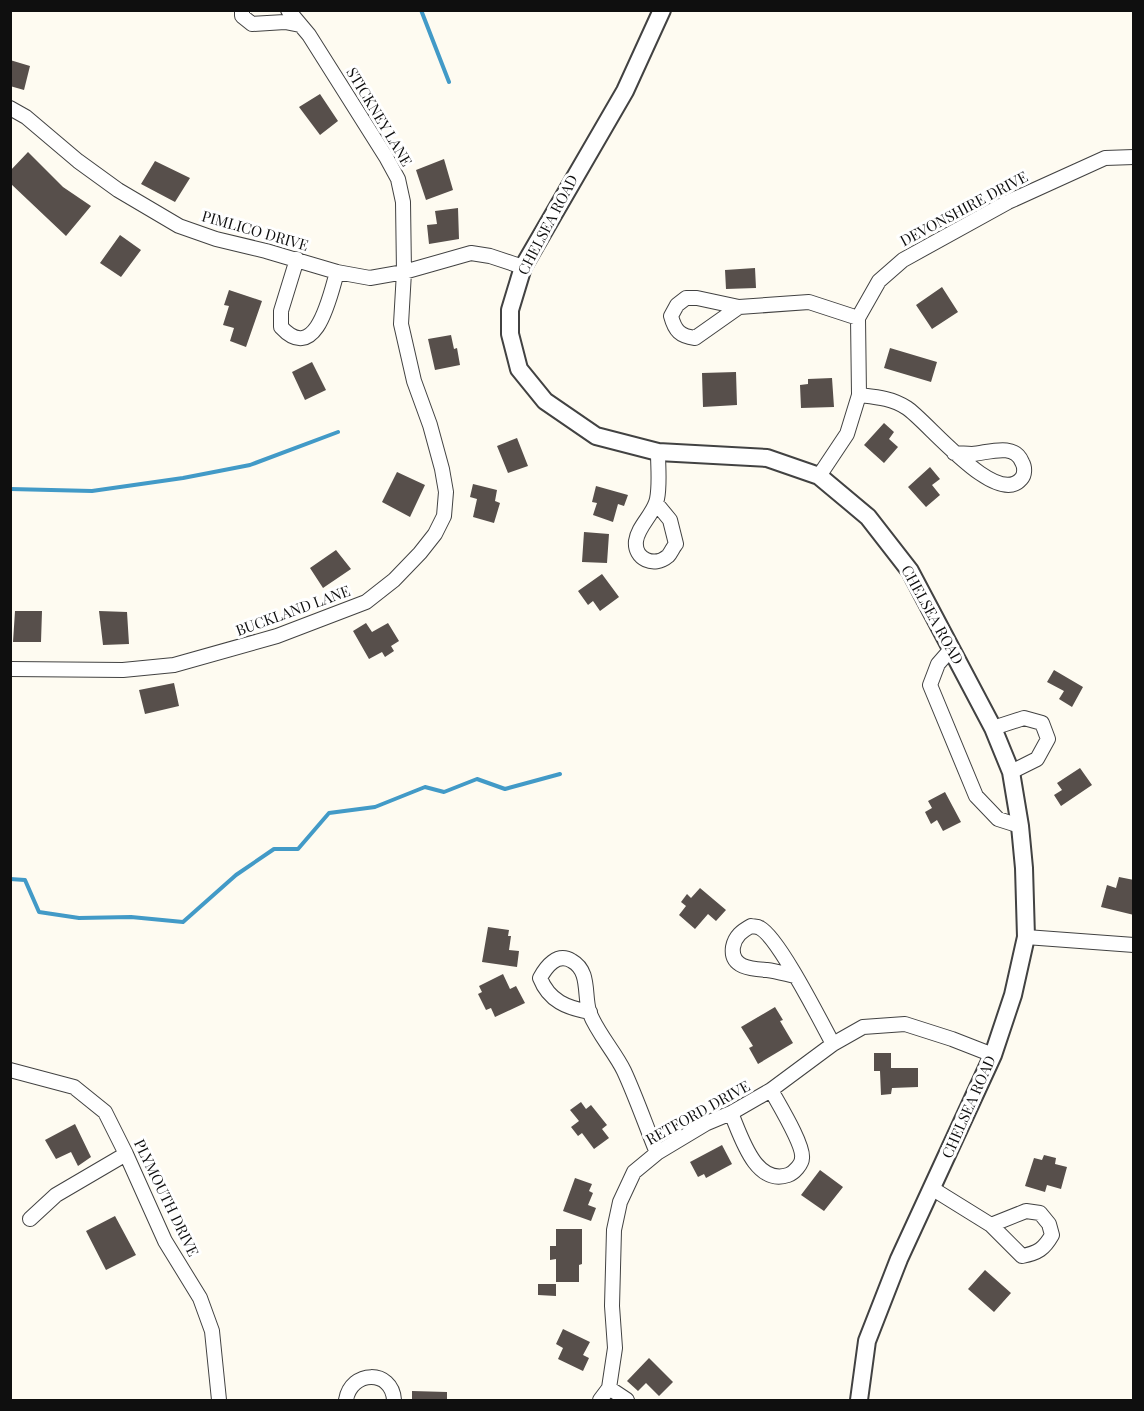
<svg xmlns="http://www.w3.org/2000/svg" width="1144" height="1411" viewBox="0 0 1144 1411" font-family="'Playfair Display',serif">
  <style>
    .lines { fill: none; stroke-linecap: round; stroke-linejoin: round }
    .stream { stroke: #429ac7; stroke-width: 4 }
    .building { fill: #574f4b }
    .minor-casing { stroke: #424242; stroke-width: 16 }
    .tertiary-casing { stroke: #424242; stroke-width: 20 }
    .minor { stroke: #fff; stroke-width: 14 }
    .tertiary { stroke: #fff; stroke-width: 16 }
    .labels { text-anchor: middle; stroke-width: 6; stroke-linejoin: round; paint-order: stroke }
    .street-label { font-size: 15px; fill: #0f0f0f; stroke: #fff }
  </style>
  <rect width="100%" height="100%" fill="#fefbf1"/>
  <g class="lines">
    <!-- stream -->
    <path class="stream" d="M421,10L449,82
      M10,489L92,491L183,478L250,465L338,432
      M10,879L25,880L39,912L79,918L131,917L183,922L236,875L274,849H298L329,813L375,807L425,787L444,792L477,779L505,789L560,774"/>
  </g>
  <!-- building -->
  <path class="building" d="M10,60L30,66L24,90L10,86Z
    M320,94L338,121L320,135L299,107Z
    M28,152L63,187L91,206L66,236L10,183V171Z
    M444,159L453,190L426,200L416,170Z
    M155,161L190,178L175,202L141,184Z
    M458,208L459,239L429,244L427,225L437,224L435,211Z
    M120,235L141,250L121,277L100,263Z
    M755,268L756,288L726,289L725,270Z
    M942,287L958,312L932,329L916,305Z
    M229,290L262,301L246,347L230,341L234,328L223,325L229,306L224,305Z
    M451,335L454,349L457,348L460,365L435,370L428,339Z
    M890,348L937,362L931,382L884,368Z
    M312,362L326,390L305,400L292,372Z
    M736,372L737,405L703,407L702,373Z
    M832,378L834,407L801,408L800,385L808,384V379Z
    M884,423L894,432L889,439L898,447L884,463L864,445Z
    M517,438L528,466L508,473L497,446Z
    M930,467L940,479L932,485L940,495L926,507L908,487Z
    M397,472L425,485L410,517L382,502Z
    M473,484L497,490L495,501L500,503L494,523L473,517L477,499L470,497Z
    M596,486L628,495L624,506L618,504L613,522L593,515L597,503L592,502Z
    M584,532L609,534L607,563L582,562Z
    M336,550L351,569L323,588L310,568Z
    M602,574L619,597L600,611L593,601L588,605L578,591Z
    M15,611H42L41,642H13Z
    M99,611L127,612L129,644L103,645Z
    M366,623L372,632L388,623L399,641L391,646L394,651L385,657L382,652L369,659L353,631Z
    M1054,670L1083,687L1072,707L1059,699L1064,691L1047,682Z
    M174,683L179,706L145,714L139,690Z
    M1080,768L1092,785L1061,806L1054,795L1062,790L1057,783Z
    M945,792L961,822L943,831L937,820L931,824L925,812L932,808L928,801Z
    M1119,877L1134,880V915L1101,907L1107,885L1116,888Z
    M700,888L726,910L716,921L708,914L695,929L679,915L686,906L681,902L687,894L691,898Z
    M488,927L509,930L508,936H511L509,950L519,951L517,967L482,962Z
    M503,974L510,989L516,986L525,1003L495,1017L491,1008L486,1010L478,994L482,992L479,986Z
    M775,1007L783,1020L780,1021L793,1043L758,1064L749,1048L753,1046L741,1027Z
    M874,1053H891V1068H918V1087L892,1088L891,1094L881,1095L880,1071H874Z
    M581,1102L586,1109L591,1105L607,1125L602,1129L609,1138L594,1149L582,1133L578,1136L571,1127L579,1121L570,1110Z
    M75,1124L91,1157L78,1166L71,1152L56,1159L45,1140Z
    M722,1145L732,1164L706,1178L704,1174L698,1177L690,1162Z
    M1044,1155L1056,1158L1055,1164L1067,1167L1061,1189L1047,1185L1045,1192L1025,1186L1034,1158L1042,1160Z
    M820,1170L843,1187L824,1211L801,1195Z
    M575,1178L592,1184L589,1191L593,1193L588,1205L596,1208L591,1221L563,1211Z
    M115,1216L136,1255L106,1270L86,1231Z
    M556,1229H582V1264L579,1265V1282H556V1259L550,1260V1246H556Z
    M985,1270L1011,1293L994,1312L968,1289Z
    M538,1284H556V1296L538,1295Z
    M563,1329L590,1342L583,1355L589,1358L583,1371L558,1359L563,1348L556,1344Z
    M649,1358L673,1382L659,1396L646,1383L638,1391L627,1381Z
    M412,1391L447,1392V1401H412Z"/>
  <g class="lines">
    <!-- minor casing -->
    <g class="minor-casing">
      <path id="minor" d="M242,10V16L252,24L285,22L300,25
        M10,108L26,117L78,161L118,190L179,226L216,239L266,251L337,272L370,278L404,272L471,253L490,256L523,267
        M297,259L281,311V327C316,365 330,296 337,272
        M739,307L695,338C680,336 675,331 671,316L677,305L686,298H697L739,307L809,302L858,318
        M859,395C876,397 892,398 907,408C927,421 996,508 1021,479C1025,475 1025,467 1022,462C1014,442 988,453 972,454C966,454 960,453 954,453
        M819,476L847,434L859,395L858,318L879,281L903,260L1008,202L1105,158L1134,157
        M656,503L670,520L676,544C673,547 671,553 668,556C654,568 634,559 636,541C638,526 654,514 657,499C660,485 658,467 658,452
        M952,648L938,664L930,685L976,796L998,819L1020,826
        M10,669L123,670L174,665L277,636L366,602L394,580L420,553L435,534L444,516L446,492L442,469L430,425L414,381L401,324L404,272L403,202L398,179L386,157L309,35L288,10
        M993,728L1024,718L1042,723L1048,739L1037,759L1011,772
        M1026,937L1134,945
        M795,976C786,974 776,971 767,970C752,969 730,968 733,947C735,936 742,931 751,926C754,927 757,926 760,928C779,938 821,1022 833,1044
        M590,1012C567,1008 549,1001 540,978C546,967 557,952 572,961C590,971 584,994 589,1011C595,1030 615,1052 624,1071C636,1097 646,1126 657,1153
        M10,1070L74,1087L105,1112L126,1154L165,1241L200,1298L212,1331L219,1400
        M731,1113C741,1136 755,1186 788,1175C794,1173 802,1164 802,1158C804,1145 778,1103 771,1090
        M933,1189L991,1225L1022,1256C1038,1253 1044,1249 1052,1235L1049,1224L1040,1213L1026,1211L991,1225
        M30,1219L56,1195L126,1154
        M609,1388L627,1400
        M346,1400C351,1370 392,1369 394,1400
        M600,1400L609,1388L615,1348L612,1306L614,1230L620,1202L634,1172L657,1153L707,1123L731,1113L771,1090L833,1044L863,1027L905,1024L952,1039L993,1055"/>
    </g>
    <!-- tertiary casing -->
    <g class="tertiary-casing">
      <path id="tertiary" d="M662,10L625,91L523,267L510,310V334L519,369L545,401L596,436L658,452L767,458L819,476L868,517L910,571L993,728L1011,772L1020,826L1024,868L1026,937L1013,995L993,1055L899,1259L867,1341L859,1400"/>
    </g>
    <!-- minor -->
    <use href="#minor" class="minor"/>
    <!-- tertiary -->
    <use href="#tertiary" class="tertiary"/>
  </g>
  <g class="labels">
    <!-- street labels -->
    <g class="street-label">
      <text transform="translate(379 117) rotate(59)" y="5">STICKNEY LANE</text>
      <text transform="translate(964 209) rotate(-28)" y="5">DEVONSHIRE DRIVE</text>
      <text transform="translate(548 225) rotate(-62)" y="5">CHELSEA ROAD</text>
      <text transform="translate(255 231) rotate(16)" y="5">PIMLICO DRIVE</text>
      <text transform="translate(293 611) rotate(-20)" y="5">BUCKLAND LANE</text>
      <text transform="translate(932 615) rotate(61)" y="5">CHELSEA ROAD</text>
      <text transform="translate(969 1107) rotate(-66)" y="5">CHELSEA ROAD</text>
      <text transform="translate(698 1113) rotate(-29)" y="5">RETFORD DRIVE</text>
      <text transform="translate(166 1198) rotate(64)" y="5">PLYMOUTH DRIVE</text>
    </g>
  </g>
  <!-- border -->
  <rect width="1144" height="1411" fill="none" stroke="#0f0f0f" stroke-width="24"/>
</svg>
